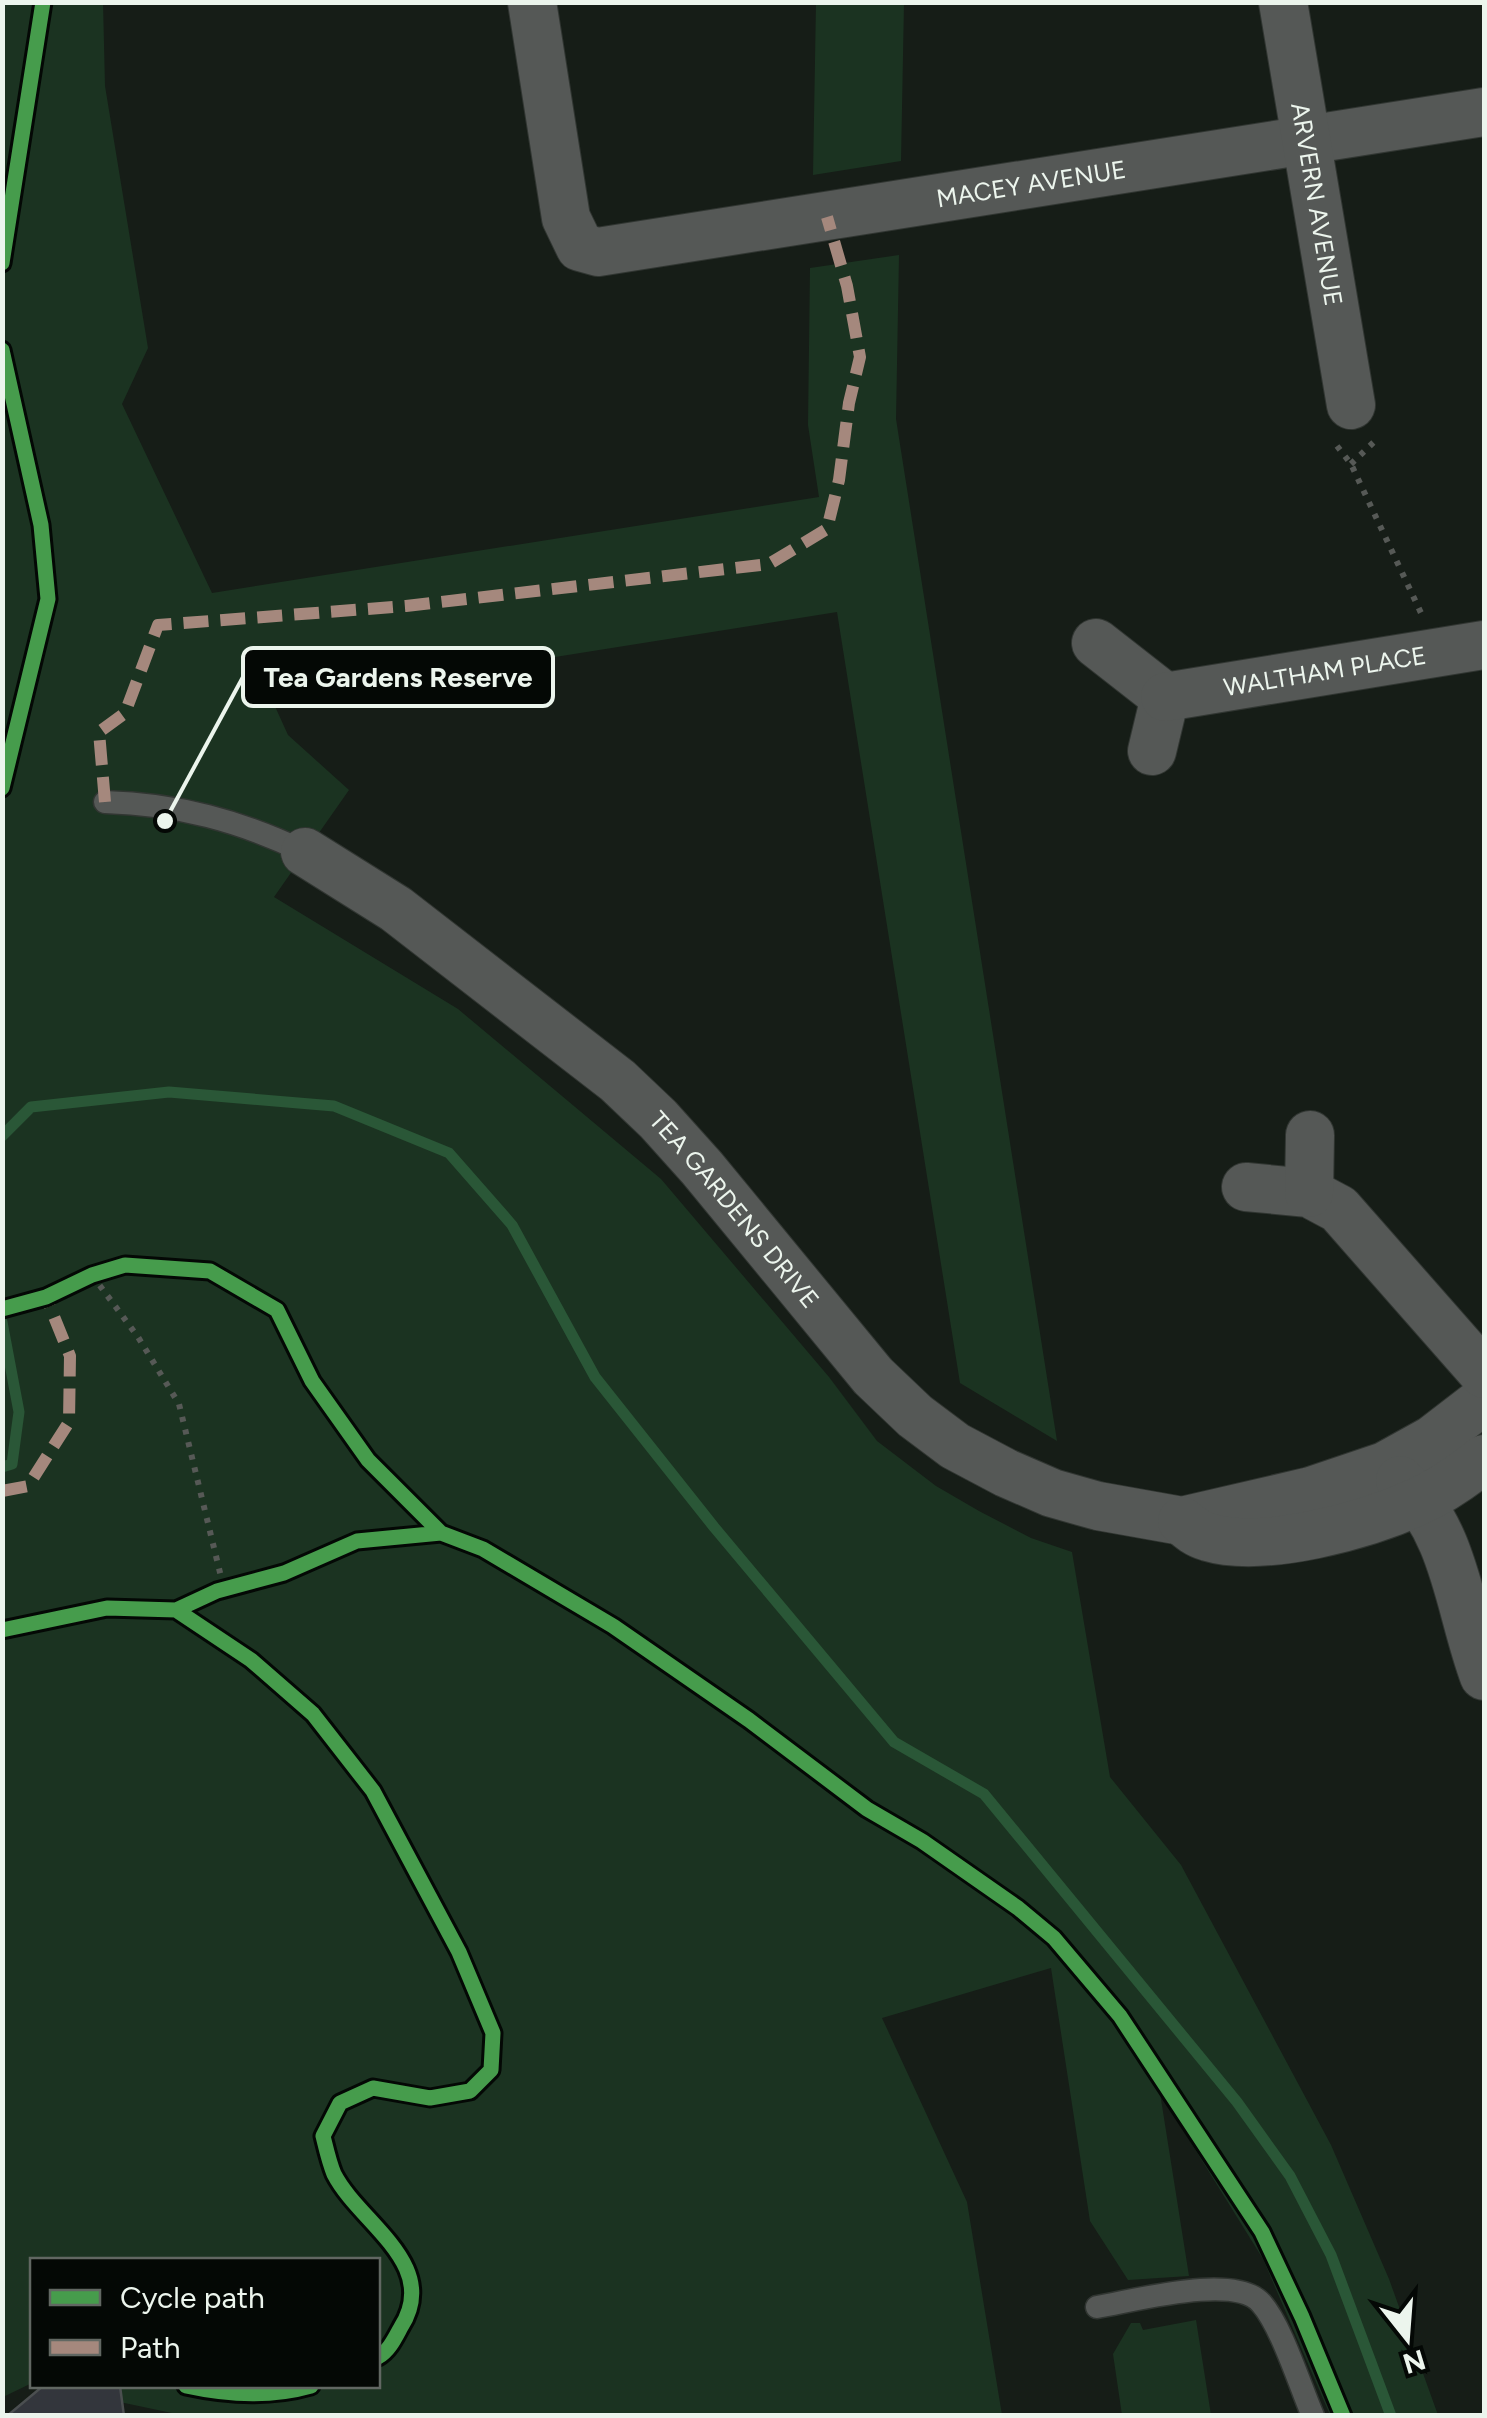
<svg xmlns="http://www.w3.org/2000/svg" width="1487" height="2418" viewBox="0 0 1487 2418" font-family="Figtree,sans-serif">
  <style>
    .green { fill: #1b3321 }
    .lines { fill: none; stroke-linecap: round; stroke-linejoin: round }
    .stream { stroke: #2a5737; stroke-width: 11 }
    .building { fill: #33363c; stroke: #4b4f50; stroke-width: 2.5 }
    .lane-casing { stroke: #313632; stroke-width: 25 }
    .street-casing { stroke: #313632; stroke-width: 50 }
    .path { stroke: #565956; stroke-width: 6; stroke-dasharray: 5 8; stroke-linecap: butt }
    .lane { stroke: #555856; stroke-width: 22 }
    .street { stroke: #555856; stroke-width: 48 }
    .quiet { stroke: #a5887d; stroke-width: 12; stroke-dasharray: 25 12; stroke-linecap: butt }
    .cycleway-casing { stroke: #040805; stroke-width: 21 }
    .cycleway { stroke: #469c4c; stroke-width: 15 }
    .labels { text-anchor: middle; stroke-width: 10; stroke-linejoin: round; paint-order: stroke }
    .street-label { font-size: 25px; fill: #ecf5ed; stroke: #040805 }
    .leader { fill: none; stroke: #ecf5ed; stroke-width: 4 }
    .callout-dot { fill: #ecf5ed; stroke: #040805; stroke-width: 4 }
    .callout { fill: #040805; stroke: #ecf5ed; stroke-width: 4 }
    .callout-label { font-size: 28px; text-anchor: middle; font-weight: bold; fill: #ecf5ed }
  </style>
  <rect width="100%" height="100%" fill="#161d17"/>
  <!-- green -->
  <path class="green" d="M103,2L105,86L148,348L122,404L212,593L819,497L808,425L810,268L899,255L896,419L1057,1441L960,1383L837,612L273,702L288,735L349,790L274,897L458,1009L661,1179L829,1377L877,1441L936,1486L979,1511L1031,1538L1072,1552L1110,1777L1181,1865L1331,2145L1389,2279L1438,2415H1330L1263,2259L1160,2093L1189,2276L1128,2280L1090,2221L1051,1968L882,2018L967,2202L1002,2415L186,2416L44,2386H378V2260H32V2383L3,2397L2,3Z
    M816,3H904L901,161L813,175Z
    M1196,2320L1211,2415H1122L1113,2354L1131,2323H1140L1143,2330Z"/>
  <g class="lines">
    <!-- stream -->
    <path class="stream" d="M2,1136L31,1107L169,1092L334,1106L449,1153L512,1225L595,1377L714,1527L894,1742L984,1794L1237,2102L1290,2176L1331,2255L1391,2416
      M2,1322L19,1412L12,1464L2,1467"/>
  </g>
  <!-- building -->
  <path class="building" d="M43,2386H120L124,2416H7Z"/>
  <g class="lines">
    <!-- lane casing -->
    <g class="lane-casing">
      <path id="lane" d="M105,802C178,804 240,821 305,852
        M1097,2307C1134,2301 1235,2273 1261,2303C1281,2325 1300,2386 1313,2416"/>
    </g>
    <!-- street casing -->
    <g class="street-casing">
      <g id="street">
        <path id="s1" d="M532,2L566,218L580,247L598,252L1484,112"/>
        <path id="s2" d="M1283,2L1351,405"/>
        <path d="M1096,643L1165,697L1152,751"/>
        <path id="s3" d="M1165,697L1484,645"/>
        <path id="s4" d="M305,852L396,909L618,1081L658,1119L702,1168L873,1376L915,1416L955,1446L1006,1473L1052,1493L1098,1506L1182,1521L1311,1491L1385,1466L1432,1440L1484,1400"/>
        <path d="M1246,1187L1309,1193L1339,1209L1484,1374"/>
        <path d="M1309,1193L1310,1135"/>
        <path d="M1400,1480C1456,1532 1459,1609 1484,1676"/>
        <path d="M1182,1521C1190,1528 1197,1534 1208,1537C1264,1554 1367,1525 1419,1501C1443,1490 1464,1475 1484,1459"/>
      </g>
    </g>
    <!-- path -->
    <path class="path" d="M1337,446L1351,464L1421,613
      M1351,464L1377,439
      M92,1275L138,1337L179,1404L224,1589"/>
    <!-- lane -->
    <use href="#lane" class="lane"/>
    <!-- street -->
    <use href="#street" class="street"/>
    <!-- quiet -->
    <path class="quiet" d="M105,802L99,732L125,713L158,625L406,606L769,564L827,529L839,480L849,403L860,357L847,286L827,217
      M2,1491L28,1486L69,1422L70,1356L46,1297"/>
    <!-- cycleway casing -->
    <g class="cycleway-casing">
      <path id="cycleway" d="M2,263L43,2
        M2,350L41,525L48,599L2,788
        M2,1309L46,1297L92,1275L125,1265L210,1271L277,1310L312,1381L368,1460L441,1533L483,1549L613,1626L749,1720L867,1809L922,1841L1018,1908L1054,1938L1120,2016L1262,2232L1302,2317L1343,2416
        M176,1610L251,1660L313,1714L373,1791L459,1952L493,2033L491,2070L470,2091L430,2098L373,2088L340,2103L323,2136C326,2148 329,2162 334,2174C359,2223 441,2264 401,2327C395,2338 389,2351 378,2357
        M2,1630L107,1608L176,1610L217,1591L284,1573L357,1541L441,1533
        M186,2386C227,2395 269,2398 311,2386"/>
    </g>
    <!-- cycleway -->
    <use href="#cycleway" class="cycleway"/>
  </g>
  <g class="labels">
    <!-- street labels -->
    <g class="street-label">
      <text dy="9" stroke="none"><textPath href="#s1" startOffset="708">MACEY AVENUE</textPath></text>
      <text dy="9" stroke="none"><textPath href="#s2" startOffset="205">ARVERN AVENUE</textPath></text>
      <text dy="9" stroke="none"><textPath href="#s3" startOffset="162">WALTHAM PLACE</textPath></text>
      <text dy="9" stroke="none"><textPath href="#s4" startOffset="562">TEA GARDENS DRIVE</textPath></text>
    </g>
  </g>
  <!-- callouts -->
  <path class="leader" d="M165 821L243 677"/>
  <circle class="callout-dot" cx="165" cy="821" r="10"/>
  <rect class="callout" x="243" y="648" width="310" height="58" rx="10"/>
  <g class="callout-label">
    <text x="398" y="687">Tea Gardens Reserve</text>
  </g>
  <!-- border -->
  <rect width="1487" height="2418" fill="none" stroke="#ecf5ed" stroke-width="10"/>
  <!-- legend -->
  <rect x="30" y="2258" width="350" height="130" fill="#040805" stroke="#616762" stroke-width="2.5"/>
  <rect x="50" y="2290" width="50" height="15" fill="#469c4c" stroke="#616762" stroke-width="2.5"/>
  <text x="120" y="2308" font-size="30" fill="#ecf5ed">Cycle path</text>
  <rect x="50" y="2340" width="50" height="15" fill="#a5887d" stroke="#616762" stroke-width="2.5"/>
  <text x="120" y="2358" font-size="30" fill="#ecf5ed">Path</text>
  <!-- north arrow -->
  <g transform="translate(1407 2338) rotate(163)" stroke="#040805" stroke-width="8" paint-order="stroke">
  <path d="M0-8L18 38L0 25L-18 38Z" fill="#ecf5ed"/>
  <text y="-15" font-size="28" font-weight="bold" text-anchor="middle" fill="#ecf5ed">N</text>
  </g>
</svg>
